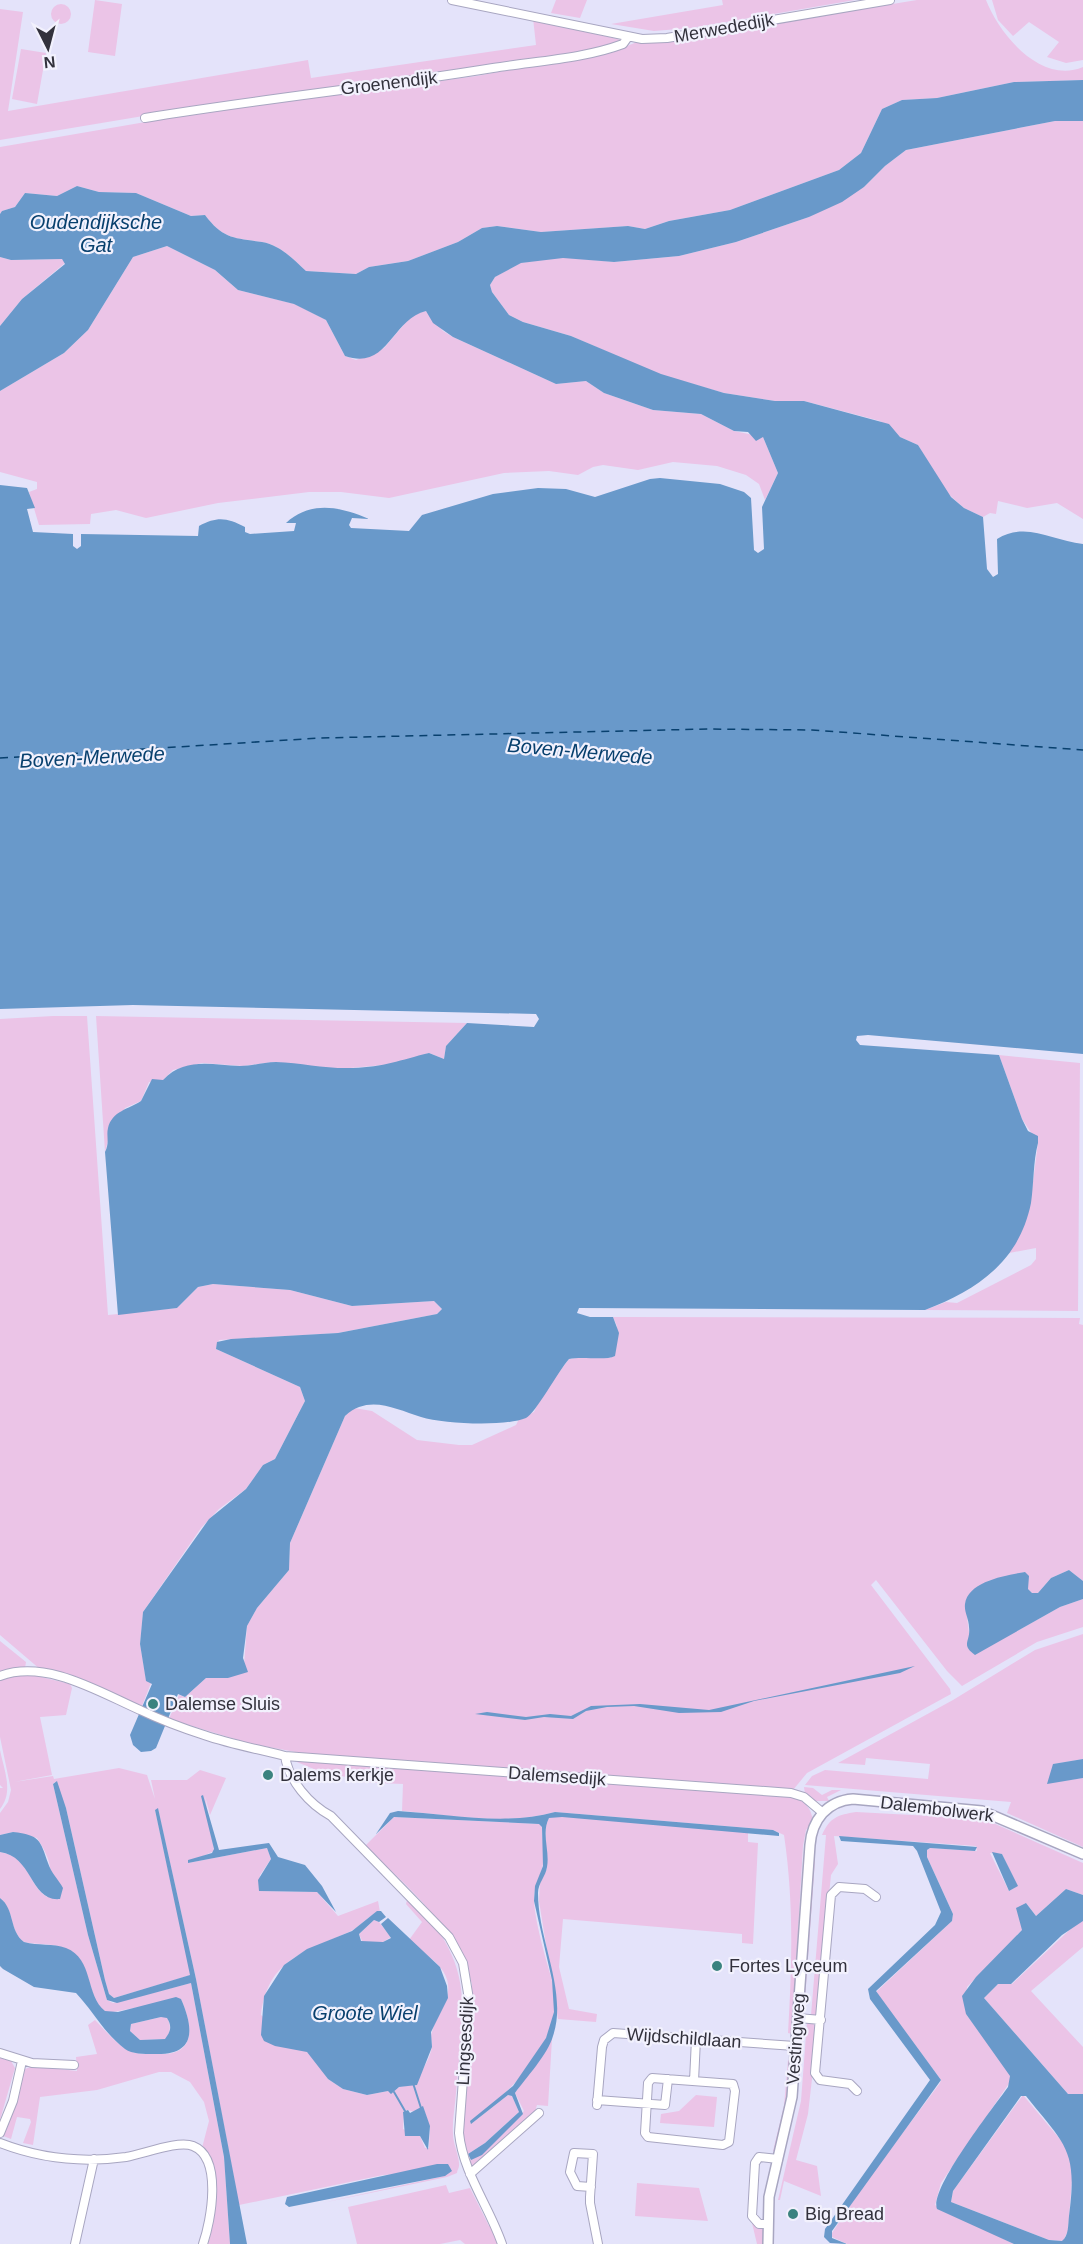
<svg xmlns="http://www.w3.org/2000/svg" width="1083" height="2244" viewBox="0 0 1083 2244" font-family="Arial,sans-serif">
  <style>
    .green { fill: #ebc4e7; fill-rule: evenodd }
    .water { fill: #6999ca; fill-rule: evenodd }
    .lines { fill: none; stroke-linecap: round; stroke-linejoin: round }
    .stream { stroke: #6999ca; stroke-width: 2 }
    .ferry { stroke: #08406e; stroke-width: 1.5; stroke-dasharray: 8 6; stroke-linecap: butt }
    .minor-casing { stroke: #a8a6c1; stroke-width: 10 }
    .tertiary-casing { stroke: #a8a6c1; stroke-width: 12 }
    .minor { stroke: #fff; stroke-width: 8 }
    .tertiary { stroke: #fff; stroke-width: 9 }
    .poi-dot { fill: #3b837f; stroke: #f2f1fd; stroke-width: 2 }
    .labels { text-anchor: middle; stroke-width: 4.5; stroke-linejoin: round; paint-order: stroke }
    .street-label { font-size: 18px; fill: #32313c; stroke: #f2f1fd }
    .poi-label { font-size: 18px; fill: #32313c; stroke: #f2f1fd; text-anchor: start }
    .water-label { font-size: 20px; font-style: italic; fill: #08406e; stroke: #f2f1fd }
  </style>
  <rect width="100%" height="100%" fill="#e4e3fa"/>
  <!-- green -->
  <path class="green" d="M95,0L122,4L115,56L88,52Z
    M556,0H587L580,18L551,13Z
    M722,0H855L691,28L654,31L611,24L723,5Z
    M917,0H986C999,34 1041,85 1083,67V80L1014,82L937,98L902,100L882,109L861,153L839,170L730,210L669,221L645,229L628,226L541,232L497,226L482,228L458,242L408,261L369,267L356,274L306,271C293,259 280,245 262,242C234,238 223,239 205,215L191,216L136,193L99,192L77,186L57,196L25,193L15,207L2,211L0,214V147L198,113L477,76L617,50L637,42L666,41Z
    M992,0H1083V60L1066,63L1047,57L1059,42L1029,22L1013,36L998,20Z
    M51 14a10 10 0 1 1 20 0a10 10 0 1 1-20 0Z
    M0,9L23,12L8,111L308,60L311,78L536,45L533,18L621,40L618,44L609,47L494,68L197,107L0,140Z
    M21,49L46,53L37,104L12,99Z
    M1055,121H1083V519L1057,503L1027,508L998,501L996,514L990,513L983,517L964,508L946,492L918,445L900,437L880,421L804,401H775L724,393L661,375L571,336L523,322L509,315L492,292L490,285L495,277L520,263L563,257L614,262L679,256L736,242L809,217L864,187L885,166L906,150Z
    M167,246L215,270L238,290L295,304L326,320L345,356L356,360L384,348L413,314L426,311L443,331L453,337L556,384L586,381L604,393L653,410L701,414L734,431L763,437L778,473L765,500L759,484L746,475L717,466L673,462L638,470L603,465L593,467L578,475L549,471L504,473L389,498L341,492H309L218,503L146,518L116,510L91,514L90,524L39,525L29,492L37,489V482L0,472V391L64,353L88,330L133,257Z
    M0,257L11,260L62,259L65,263L22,299L0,326Z
    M53,1016H87L108,1315L177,1308L198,1287L213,1284L290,1290L352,1306L434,1301L442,1309L437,1314L338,1333L219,1340L216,1349L300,1387L305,1401L275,1459L263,1465L246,1489L219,1509L201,1528L143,1612L140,1644L146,1680L151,1683L142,1706L108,1691L41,1670L0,1635V1019Z
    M96,1016L467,1023L446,1046L444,1059L429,1053L395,1064L350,1068H319L274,1062L243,1066L202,1063L173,1070L163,1080L149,1082L141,1101L125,1108L109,1137L105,1152Z
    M999,1055L1080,1063L1078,1311L925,1310L946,1302L957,1303L1031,1265L1036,1259V1248L1009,1253L1030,1205L1038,1143L1022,1119Z
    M613,1317L1080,1318L1079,1324L1083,1325V1581L1069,1570L1051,1578L1038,1593H1032L1028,1589L1025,1572L988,1581L967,1617L969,1633L1017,1631L1060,1607L1083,1599V1627L1037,1642L962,1686L947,1671L876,1580L871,1585L950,1689L951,1694L807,1773L793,1790L301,1753L248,1743L169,1719L179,1695L185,1697L206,1678H228L244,1665L247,1626L257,1608L289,1570L290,1543L345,1416L354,1408L372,1411L417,1440L459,1445H472L516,1425L519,1419L534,1412L542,1395L569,1359L591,1356L611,1358L617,1326Z
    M1083,1634V1759L1054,1764L1048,1783L1083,1778V1847L1007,1813L1011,1802L805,1785L812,1776L825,1770L928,1779L930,1764L866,1758L865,1765L838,1763L953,1700L1035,1650Z
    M0,1641L26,1662L25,1668L0,1673Z
    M14,1675H33L70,1684L72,1688L66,1715L40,1717L52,1775L14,1782L53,1776L54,1779L119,1768L147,1775L155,1799L151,1780H187L200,1770L226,1778L210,1815L205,1796L214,1851L188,1863L267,1848L271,1859L260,1875L259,1891L317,1892L338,1916L378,1901L380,1912C367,1915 361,1927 349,1932C306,1952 268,1958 261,2015L313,2057L328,2079L343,2089L367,2095L388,2091L392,2093L399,2087L417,2084C420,2072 431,2058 432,2046C432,2041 430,2037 432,2032C437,2010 458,1995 443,1971C434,1958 420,1951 409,1940L422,1922L406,1904L408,1896C477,1963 464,2006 456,2093C455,2107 452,2121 453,2134C453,2144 460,2158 459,2166C459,2168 457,2170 457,2173L447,2177L322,2203L444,2176L451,2171L383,2175L239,2205L196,1979L158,1809L155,1810L191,1975L114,1998L109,1994L105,1980L66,1808L55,1782L53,1784L88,1935L107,2000L113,2003L191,1983L224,2157L230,2244H208C216,2215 224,2172 202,2148L209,2121L204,2102L190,2082L171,2072H159L97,2090L40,2097L33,2145L23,2143L31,2122L30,2119L17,2117L11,2139L3,2136L14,2108L25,2069L33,2066L77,2071L76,2057L97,2054L88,2025L95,2020C103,2028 120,2048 130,2051C138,2055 149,2054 158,2054C197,2056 193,2026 181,1999L108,2013C83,1999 97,1958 61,1947C50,1943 36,1945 24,1942C9,1931 15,1910 0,1898V1852C31,1857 26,1883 47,1897C53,1871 52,1861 37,1838L13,1832L0,1835V1813L8,1802L11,1790L0,1737V1680ZM423,2107L430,2127L429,2148H425L420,2136L403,2129L404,2112L407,2110L415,2112Z
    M0,1750C4,1770 14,1792 0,1809V1788H3L0,1785Z
    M292,1760L792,1796C805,1802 811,1807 813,1821L806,1830L803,1846L792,2034L788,2033C792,1966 794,1902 784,1835L773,1830L555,1812C507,1826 451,1815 402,1811L403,1784L356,1782V1779L321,1772Z
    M804,1787L813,1788L822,1795L832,1790H841L827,1797L829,1801H815L805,1794Z
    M856,1812L968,1818L993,1823L1083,1863V1895L1066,1889L1036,1916L1026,1903L1022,1930L967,1987L966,2014L1011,2075L1010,2082L941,2183L935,2205L1014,2244H847L830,2236L863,2186L940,2083L941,2080L876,1992L952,1921L953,1914L927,1857V1850L930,1848L977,1851L976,1846L834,1836L838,1864L831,1875L817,2016L811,2015L826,1835H822C830,1817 838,1815 856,1812ZM990,1853L1002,1854L1017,1886L1009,1891Z
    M556,1816L748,1830V1842L758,1843L753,1944L742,1943V1934L563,1919L559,1967L569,2009L597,2014L596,2022L558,2019L539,1901L540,1882L547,1869L545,1825L549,1818Z
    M394,1817L540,1824L542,1827C542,1839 545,1853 543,1864C541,1876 534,1886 534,1899C534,1918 546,1960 552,1980C569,2039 510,2090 471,2124L508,2095L512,2096L519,2112L485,2143L468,2154L470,2160L524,2111L515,2093L552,2039L548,2106L537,2105L534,2115L472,2168L468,2164L461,2129L472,1984C455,1926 408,1887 365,1846Z
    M812,1859L815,1860L804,2013L801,2014Z
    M374,1920L379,1922L391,1937L383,1942L363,1943L359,1934Z
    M1079,1921H1083V1947L1031,1991L1083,2047V2094H1068L984,1998L998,1984H1012Z
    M161,2017H167C171,2026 171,2031 166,2039L140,2040L130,2031L131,2024Z
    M807,2022L815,2025L817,2035L808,2114L796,2160L817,2166L821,2196L784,2181L780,2200H778L801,2101Z
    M0,2057L11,2061L15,2068L0,2120Z
    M788,2060L792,2061L789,2098L777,2152L773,2151L784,2106Z
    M696,2095L717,2097L714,2127L660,2123L661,2114L679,2111Z
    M1023,2095L1064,2144L1073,2167L1068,2231L1063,2241L1049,2240L951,2202L953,2191Z
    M637,2183L699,2188L708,2221L635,2216Z
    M446,2185L449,2193L470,2188L489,2226L492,2225L499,2244H465L460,2240L440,2244H357L348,2207Z
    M752,2223L763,2228L764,2244H757Z"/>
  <!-- water -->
  <path class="water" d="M1083,80V121H1055L906,150L885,166L864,187L842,202L809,217L736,242L679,256L614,262L563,258L521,263L495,277L490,285L492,292L509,315L523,322L571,336L661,374L724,393L775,401H804L889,424L900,437L918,445L951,497L964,508L983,517L987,569L993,577L998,574L997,539C1027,521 1052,541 1083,544V1054L868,1035L857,1036L856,1040L860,1045L999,1055L1022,1119L1028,1131L1038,1136V1143C1033,1162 1034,1183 1031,1203C1019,1262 977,1290 925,1310L579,1308L577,1313L590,1317H613L619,1333L615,1356C605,1361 583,1356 569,1359C559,1370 535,1414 526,1418C504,1427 444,1424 421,1417C395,1409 369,1394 345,1416L290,1543L289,1570L257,1608L247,1626L243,1658L248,1672L228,1678H206L185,1697L178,1694L156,1748L151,1751L141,1752L133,1745L130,1735L152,1684L146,1681L140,1644L143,1612L209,1519L246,1489L263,1465L275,1459L305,1401L300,1387L216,1349L217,1342L231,1339L338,1333L437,1314L442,1309L434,1301L352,1306L290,1290L213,1284L198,1287L177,1308L118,1315L105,1152C110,1142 106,1137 108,1128C112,1111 129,1109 141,1101L152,1079L163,1080C185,1057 211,1065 240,1066C252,1066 264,1062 276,1062C302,1063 326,1069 353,1068C384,1067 400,1060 429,1053L444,1059L446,1046L467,1023L534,1027L539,1019L536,1014L133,1005L0,1009V485L27,488L35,508L27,509L33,532L73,534V546L77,549L81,546V534L198,536L199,526C218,516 227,518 245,527V532L250,534L294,531L296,523H286C310,500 342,507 369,519L352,518L349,525L351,528L409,531L422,515L493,494L538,488L566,489L595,497L650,479L660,478L720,484L744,492L751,498L754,550L758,553L764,549L762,507L778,473L763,437L756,441L748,432L734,431L701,414L653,410L604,393L586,381L556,384L453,337L433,323L426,311C391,320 388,371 345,356L326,320L294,304L238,290L215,270L167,246L133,257L88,330L64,353L0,391V326L22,299L65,264L62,259L11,260L0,257V214L2,211L15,207L25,193L57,196L77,186L99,192L136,193L191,216L205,215C223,239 234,238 262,242C280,245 293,259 306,271L356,274L369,267L408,261L458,242L482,228L497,226L541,232L628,226L645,229L669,221L730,210L839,170L861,153L882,109L902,100L937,98L1014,82Z
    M1069,1570L1083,1581V1599L1060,1607L975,1655C960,1644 971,1642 969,1627C969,1619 964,1612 965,1604C968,1581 1007,1575 1025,1572L1029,1576L1028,1589L1032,1593H1038L1051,1578Z
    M915,1666L900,1673L754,1701L721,1712L679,1713L634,1706L607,1707L586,1711L573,1719L544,1717L525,1720L475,1714L487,1712L526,1717L550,1714L571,1716L591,1706L640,1704L709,1710Z
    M1083,1759V1778L1047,1784L1053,1764Z
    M57,1781L66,1808L105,1980L109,1994L114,1998L190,1975L155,1810L158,1808L196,1979L247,2244H230L224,2157L191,1983L117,2003L107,2000L88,1935L53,1784Z
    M203,1795L219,1850L269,1843L278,1857L305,1865L322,1886L336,1912L317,1892L259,1891L258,1880L271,1859L267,1848L188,1863V1860L212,1853L214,1849L201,1796Z
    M398,1811C449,1814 505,1826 555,1812L773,1830L779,1833V1836L562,1817L549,1818C541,1833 550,1851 547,1867C546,1876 538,1883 538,1893C538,1941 568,1991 553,2036C548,2054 526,2078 515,2093L523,2114L482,2155L471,2160L468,2154L485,2143L519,2112L512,2096L508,2095L471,2124L470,2121L513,2086L546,2038L554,2012L552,1980L534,1901L535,1886L543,1866L542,1827L539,1824L394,1817L376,1834L390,1813Z
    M13,1832C40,1835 40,1840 48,1863C51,1873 59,1880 63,1888L60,1899C30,1902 33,1856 0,1852V1835Z
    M839,1836L977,1847L975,1851L930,1848L927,1850V1857L953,1914L952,1921L876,1991L941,2080L832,2231V2238L847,2244L830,2243L824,2237L825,2229L930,2080L870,1999L868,1989L935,1925L941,1912L917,1851L913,1846L841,1841Z
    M992,1852L1002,1854L1018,1886L1009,1891Z
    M1066,1889L1083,1895V1921L1062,1935L1011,1984H998L984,1998L1068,2094H1083V2244H1014L937,2209C929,2189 993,2108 1008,2087L1010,2076L966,2014L962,1996L976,1977L1022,1930L1016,1908L1026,1903L1036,1916ZM1021,2096H1026C1065,2145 1078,2149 1069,2216C1068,2224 1069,2236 1062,2241L1049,2240L951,2202L953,2191Z
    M0,1898C15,1909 9,1931 24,1942C38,1946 53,1943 66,1948C94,1959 85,1995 105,2011L118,2012L176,1997L181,1999C195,2031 195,2056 153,2054C144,2054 132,2054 125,2049C104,2033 93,2011 76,1993L34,1987L3,1969L0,1966ZM161,2017L167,2018C172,2026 171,2031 165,2039L140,2040L130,2031L131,2024Z
    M377,1911H381L386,1917L379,1922L374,1920L359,1934L361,1941L383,1942L391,1938L381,1924L388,1918L440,1967L447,1986L448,1998L431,2032L432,2047L417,2085L399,2087L391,2094L388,2091L367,2095L343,2089L328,2079L307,2052L275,2046L264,2041L261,2035L264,1996L284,1965L307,1949L352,1931Z
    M423,2106L430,2126L428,2150L420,2136H405L403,2112L408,2110L410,2113Z
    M437,2164H448L452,2171L445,2176L289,2207L285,2204L287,2197Z"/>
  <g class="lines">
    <!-- stream -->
    <path class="stream" d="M413,2083L421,2108
      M394,2092L405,2111"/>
    <!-- ferry -->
    <path class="ferry" d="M0,758L320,738L708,729L812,730L1083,750"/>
    <!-- minor casing -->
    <g class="minor-casing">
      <path id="minor" d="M452,0L642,39L667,38L890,0
        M145,118C260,99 377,87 493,68C535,61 583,59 623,44L628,37
        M0,1676C46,1659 99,1692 140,1710C161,1720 182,1728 204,1735C230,1744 258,1749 285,1756L791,1793L804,1797L823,1813
        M285,1756C289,1781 309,1804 331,1816L449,1937L463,1963L469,1999L459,2133C463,2173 489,2206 502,2244
        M798,2018L821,2020
        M0,2053L32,2063L74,2065
        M652,2078L733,2084L735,2091L729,2142L723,2145L648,2137L645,2133L648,2083Z
        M694,2081L696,2039
        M857,2091L850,2084L820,2080L815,2073L831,1895L839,1887L865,1889L876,1897
        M597,2100L665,2105L668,2079
        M597,2105L602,2047L604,2040L613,2033L795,2046
        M0,2133L13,2101L22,2061
        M0,2143C41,2159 83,2163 126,2157C144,2154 178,2140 193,2146C223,2158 211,2221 203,2244
        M470,2174L539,2113
        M591,2187L577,2186L570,2172L574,2153L593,2154L590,2197V2203L598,2244
        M767,2224H759L752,2216L755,2163L759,2157L778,2159
        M75,2244L94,2159"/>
    </g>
    <!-- tertiary casing -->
    <g class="tertiary-casing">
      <path id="tertiary" d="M768,2244L769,2197L792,2097L810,1845C812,1820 827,1801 853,1799L982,1811L1083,1854"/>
    </g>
    <!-- minor -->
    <use href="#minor" class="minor"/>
    <!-- tertiary -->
    <use href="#tertiary" class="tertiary"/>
  </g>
  <!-- markers -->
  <g class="poi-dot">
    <circle cx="153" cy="1704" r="6"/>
    <circle cx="268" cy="1775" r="6"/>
    <circle cx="717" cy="1966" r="6"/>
    <circle cx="793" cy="2214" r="6"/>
  </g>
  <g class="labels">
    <!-- street labels -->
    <g class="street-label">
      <text transform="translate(724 28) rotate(-10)" y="6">Merwededijk</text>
      <text transform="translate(389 83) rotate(-7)" y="6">Groenendijk</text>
      <text transform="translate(557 1776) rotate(4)" y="6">Dalemsedijk</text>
      <text transform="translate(937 1809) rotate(7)" y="6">Dalembolwerk</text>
      <text transform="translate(684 2038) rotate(4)" y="6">Wijdschildlaan</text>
      <text transform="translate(796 2039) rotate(-86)" y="6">Vestingweg</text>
      <text transform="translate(465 2041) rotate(-87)" y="6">Lingsesdijk</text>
    </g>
    <!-- poi labels -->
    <g class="poi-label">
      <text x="165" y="1710">Dalemse Sluis</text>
      <text x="280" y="1781">Dalems kerkje</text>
      <text x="729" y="1972">Fortes Lyceum</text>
      <text x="805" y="2220">Big Bread</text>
    </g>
    <!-- water labels -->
    <g class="water-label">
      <text x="96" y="229">Oudendijksche<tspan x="96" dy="23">Gat</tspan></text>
      <text transform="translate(580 751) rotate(5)" y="7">Boven-Merwede</text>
      <text transform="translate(92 757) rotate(-3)" y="7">Boven-Merwede</text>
      <text x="365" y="2020">Groote Wiel</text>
    </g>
  </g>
  <!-- north arrow -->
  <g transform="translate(48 48) rotate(174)" stroke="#f2f1fd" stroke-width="4.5" paint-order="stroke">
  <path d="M0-4.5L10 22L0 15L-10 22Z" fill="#32313c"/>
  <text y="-9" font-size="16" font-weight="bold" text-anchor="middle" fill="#32313c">N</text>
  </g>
</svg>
